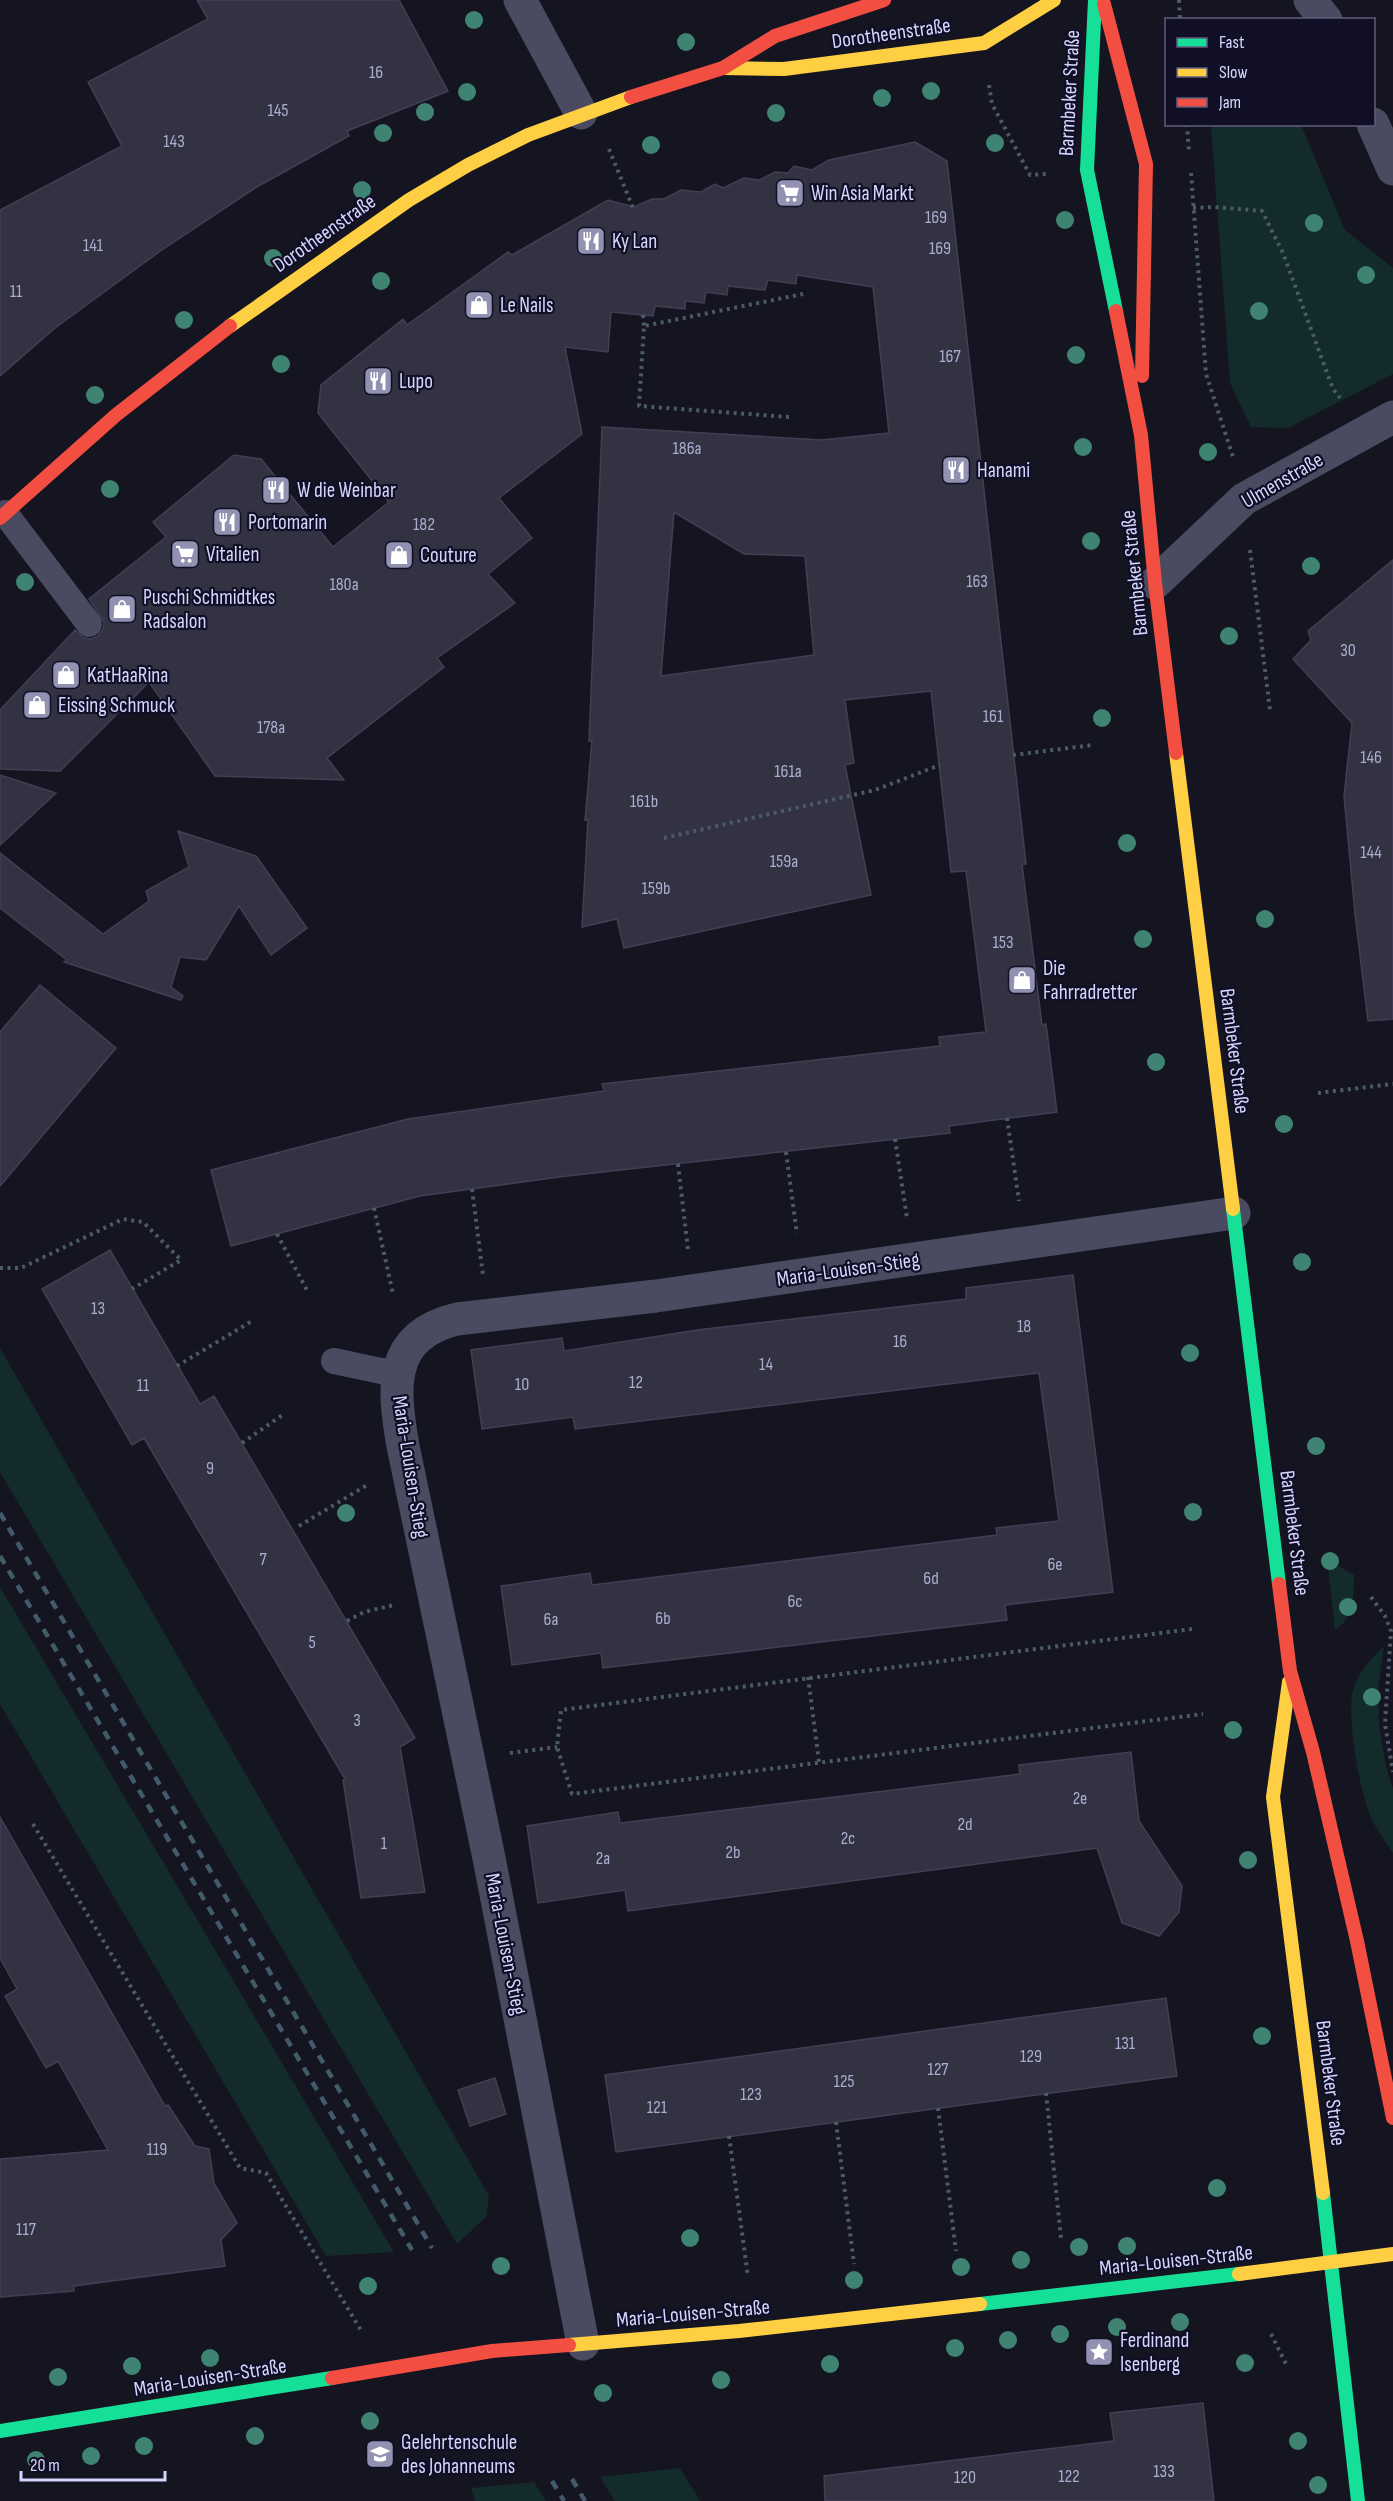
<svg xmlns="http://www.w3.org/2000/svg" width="1393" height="2501" viewBox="0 0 1393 2501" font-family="'Sofia Sans Condensed',sans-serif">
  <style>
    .green { fill: #132c2b }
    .building { fill: #333243; stroke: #413f54; stroke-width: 1.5; fill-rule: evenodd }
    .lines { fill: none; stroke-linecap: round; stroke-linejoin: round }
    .path { stroke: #4b5b67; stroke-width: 4; stroke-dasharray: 3 4.5; stroke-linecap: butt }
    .lane { stroke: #4a4a61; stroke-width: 26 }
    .street { stroke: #4a4a61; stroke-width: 33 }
    .fast { stroke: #16e098; stroke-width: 14 }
    .slow { stroke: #ffcf43; stroke-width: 14 }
    .jam { stroke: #f24e42; stroke-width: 14 }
    .rail { stroke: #425b6a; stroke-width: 4.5; stroke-dasharray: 9 8; stroke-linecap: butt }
    .tree { fill: #3f8372 }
    .labels { text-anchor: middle; stroke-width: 4.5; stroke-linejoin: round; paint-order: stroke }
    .number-label { font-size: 18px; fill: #adaccf }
    .street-label { font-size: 21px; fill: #d6d5fe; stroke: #110f26 }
    .poi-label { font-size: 21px; fill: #d6d5fe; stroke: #110f26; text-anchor: start }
  </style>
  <rect width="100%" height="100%" fill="#151421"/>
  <!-- green -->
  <path class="green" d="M1211,125H1301L1345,230L1393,268V374L1288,428L1251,427L1230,383Z
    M0,1348L489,2196L486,2217L457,2244L0,1472Z
    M1327,1559L1354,1575C1354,1594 1354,1619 1335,1630Z
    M0,1587L394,2252L326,2256L0,1704Z
    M1384,1646L1378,1689L1379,1726L1386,1766L1393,1789V1853C1386,1843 1379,1832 1373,1822C1360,1796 1345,1714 1354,1687C1360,1670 1372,1658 1384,1646Z
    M680,2468L700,2501H615L600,2477Z
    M534,2482L546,2501H475L471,2488Z"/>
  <!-- building -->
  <path class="building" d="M197,0H399L448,91L347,131L349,136L255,188L163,249L55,328L0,376V210L122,146L88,82L208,19Z
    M915,142L947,161L1026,864H1022L1042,1025L1046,1024L1057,1112L949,1126L950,1133L567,1176L420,1196L231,1246L211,1170L408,1119L604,1091L602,1084L940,1046L939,1037L986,1032L966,871L951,872L931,691L845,700L854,763L845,765L871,895L624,948L617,919L582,927L588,819L585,820L592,740L589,741L602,427L822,440L889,433L873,287L797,275L796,284L768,280L765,290L728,286L727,295L706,292L704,303L685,301V309L655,306L653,316L611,312L608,352L565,347L582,434L499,498L532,538L488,574L515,603L437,658L444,667L327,758L344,780L215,776L149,682L60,771L0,769V710L75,630L84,638L91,639L98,636L103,629L104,622L89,599L166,537L153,522L234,455L261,459L333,547L389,502L318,413L321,385L403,319L407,325L508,252L512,255L608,200L634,207L652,199H664L681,190L701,192L715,184L723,188L744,178L759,180L775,172L788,173L794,166L812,170L829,160ZM674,512L744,554L805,556L814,655L661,676Z
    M1393,560V1019L1368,1021L1355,914L1344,796L1352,723L1293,659L1311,640L1308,631Z
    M0,775L56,793L0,845Z
    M178,831L256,856L307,928L271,955L239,906L206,960L180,957L171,987L183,996L181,1000L64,962L67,960L0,908V853L103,934L149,901L146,891L189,867Z
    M40,985L116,1048L0,1186V1032Z
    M110,1250L200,1404L214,1396L415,1738L400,1747L425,1892L361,1898L343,1780L345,1779L144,1438L132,1445L42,1289Z
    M1073,1275L1113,1592L1005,1605L1007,1620L603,1668L601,1653L512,1665L501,1586L590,1573L592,1585L997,1535L996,1528L1059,1521L1039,1373L575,1429L573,1417L482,1429L471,1350L562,1338L564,1351L697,1330L966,1299V1288Z
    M1131,1752L1139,1821L1182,1886L1179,1912L1159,1936L1122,1923L1097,1848L628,1911L625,1890L538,1903L527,1826L618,1812L620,1823L901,1789L1020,1774L1019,1765Z
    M0,1817L165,2106L168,2105L195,2146L209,2149L214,2183L237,2223L221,2240L225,2266L74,2286V2291L0,2297V2159L108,2150L58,2061L46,2068L5,1996L17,1989L0,1958Z
    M1166,1998L1177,2076L616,2152L605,2075Z
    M495,2078L506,2114L470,2126L458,2090Z
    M1203,2403L1214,2501H825L824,2476L1114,2441L1110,2413Z"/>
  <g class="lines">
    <!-- path -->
    <path class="path" d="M1179,0L1180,20
      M989,85L992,104L1030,175L1046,174
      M1187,124L1189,153
      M609,149L633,208
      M1191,173L1206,374L1233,457
      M1193,208L1214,207L1262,211L1283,253L1333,389L1340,398
      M643,315L644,326
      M789,417L639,406L644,326L803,294
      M1250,550L1270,710
      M1013,755L1093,745
      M664,838L875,790L940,765
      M1318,1093L1393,1084
      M1007,1118L1019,1201
      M895,1139L907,1218
      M786,1152L797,1234
      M678,1164L688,1250
      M472,1189L483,1275
      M374,1208L393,1294
      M277,1234L308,1292
      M0,1268H21L123,1219L143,1222L181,1260L132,1289
      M177,1366L252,1321
      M242,1443L284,1414
      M299,1526L367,1485
      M1371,1597L1385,1616L1391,1631L1385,1724L1393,1772
      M347,1621L364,1612L394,1605
      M1192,1629L561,1710L557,1747L572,1794L1203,1714
      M808,1677L819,1762
      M510,1753L557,1747
      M33,1824L240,2168L266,2173L362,2332
      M1046,2093L1061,2238
      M938,2108L956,2251
      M836,2122L854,2264
      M729,2136L748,2277
      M1271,2334L1287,2366"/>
    <!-- lane -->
    <path class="lane" d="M5,513L89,624
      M334,1361L381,1371H399"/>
    <!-- street -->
    <path class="street" d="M520,0L581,113
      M1310,0L1326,20
      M1373,124L1393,169
      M1155,583L1244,499L1393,417
      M583,2344L489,1858L403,1446C393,1388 387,1336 457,1319L656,1296L1234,1213"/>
    <!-- fast -->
    <path class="fast" d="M1095,0L1087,170L1116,311
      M1233,1209L1279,1584
      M1323,2193L1358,2501
      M980,2304L1239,2274
      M0,2431L332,2378"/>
    <!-- slow -->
    <path class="slow" d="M723,68L784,69L984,43L1054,0
      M230,326L409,200L468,165L528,135L631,97
      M1176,753L1233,1209
      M1289,1682L1273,1797L1323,2193
      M1239,2274L1393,2254
      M569,2345L739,2331L980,2304"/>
    <!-- jam -->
    <path class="jam" d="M1104,4L1146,164L1142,376
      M631,97L723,68L775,36L884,0
      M1116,311L1141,435L1155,583L1176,753
      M0,518L116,415L230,326
      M1279,1584L1290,1671L1313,1752L1357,1941L1393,2118
      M332,2378L492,2351L569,2345"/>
    <!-- rail -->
    <path class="rail" d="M0,1513L432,2248
      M0,1556L412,2250
      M572,2479L585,2501
      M552,2481L564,2501"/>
  </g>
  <!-- trees -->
  <g class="tree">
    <circle cx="474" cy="20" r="9"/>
    <circle cx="686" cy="42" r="9"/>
    <circle cx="931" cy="91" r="9"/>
    <circle cx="467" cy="92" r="9"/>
    <circle cx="882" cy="98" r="9"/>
    <circle cx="425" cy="112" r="9"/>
    <circle cx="776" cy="113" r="9"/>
    <circle cx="383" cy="133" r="9"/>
    <circle cx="995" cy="143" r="9"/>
    <circle cx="651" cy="145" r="9"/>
    <circle cx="362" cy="190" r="9"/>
    <circle cx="1065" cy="220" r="9"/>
    <circle cx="1314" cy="223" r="9"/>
    <circle cx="273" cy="258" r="9"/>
    <circle cx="1366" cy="275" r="9"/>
    <circle cx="381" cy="281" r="9"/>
    <circle cx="1259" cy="311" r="9"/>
    <circle cx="184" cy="320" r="9"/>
    <circle cx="1076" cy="355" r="9"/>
    <circle cx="281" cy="364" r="9"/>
    <circle cx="95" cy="395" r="9"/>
    <circle cx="1083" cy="447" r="9"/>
    <circle cx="1208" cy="452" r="9"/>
    <circle cx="110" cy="489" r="9"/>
    <circle cx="1091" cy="541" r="9"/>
    <circle cx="1311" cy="566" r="9"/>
    <circle cx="25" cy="582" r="9"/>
    <circle cx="1229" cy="636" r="9"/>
    <circle cx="1102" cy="718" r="9"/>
    <circle cx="1127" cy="843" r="9"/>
    <circle cx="1265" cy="919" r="9"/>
    <circle cx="1143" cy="939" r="9"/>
    <circle cx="1156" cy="1062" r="9"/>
    <circle cx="1284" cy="1124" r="9"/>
    <circle cx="1302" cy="1262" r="9"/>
    <circle cx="1190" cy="1353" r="9"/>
    <circle cx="1316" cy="1446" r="9"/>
    <circle cx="1193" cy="1512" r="9"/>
    <circle cx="346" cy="1513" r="9"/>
    <circle cx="1330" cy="1561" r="9"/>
    <circle cx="1348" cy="1607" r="9"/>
    <circle cx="1372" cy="1697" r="9"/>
    <circle cx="1233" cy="1730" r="9"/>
    <circle cx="1248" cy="1860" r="9"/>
    <circle cx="1262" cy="2036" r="9"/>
    <circle cx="1217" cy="2188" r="9"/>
    <circle cx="690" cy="2238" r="9"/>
    <circle cx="1127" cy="2246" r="9"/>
    <circle cx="1079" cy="2247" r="9"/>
    <circle cx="1021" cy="2260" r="9"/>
    <circle cx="501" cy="2266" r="9"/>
    <circle cx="961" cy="2267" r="9"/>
    <circle cx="854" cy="2280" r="9"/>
    <circle cx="368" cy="2286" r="9"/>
    <circle cx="1180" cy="2322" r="9"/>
    <circle cx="1117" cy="2327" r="9"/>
    <circle cx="1060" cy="2334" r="9"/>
    <circle cx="1008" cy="2340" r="9"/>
    <circle cx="955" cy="2348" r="9"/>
    <circle cx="210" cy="2358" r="9"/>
    <circle cx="1245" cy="2363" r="9"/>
    <circle cx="830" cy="2364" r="9"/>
    <circle cx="132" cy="2366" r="9"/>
    <circle cx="58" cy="2377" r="9"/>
    <circle cx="721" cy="2380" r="9"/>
    <circle cx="603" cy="2393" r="9"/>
    <circle cx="370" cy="2421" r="9"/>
    <circle cx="255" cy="2436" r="9"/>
    <circle cx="1298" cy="2441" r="9"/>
    <circle cx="144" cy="2446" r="9"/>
    <circle cx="91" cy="2456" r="9"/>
    <circle cx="36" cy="2460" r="9"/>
    <circle cx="1318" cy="2485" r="9"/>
  </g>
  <!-- icons -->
  <defs>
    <g id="supermarket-square" transform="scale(1.5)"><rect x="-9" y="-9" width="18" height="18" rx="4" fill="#9291b1" stroke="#110f26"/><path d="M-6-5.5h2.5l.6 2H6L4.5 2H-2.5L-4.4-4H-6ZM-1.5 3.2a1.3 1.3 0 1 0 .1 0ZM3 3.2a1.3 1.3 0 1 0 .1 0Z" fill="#fff"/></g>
    <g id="restaurant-square" transform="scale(1.5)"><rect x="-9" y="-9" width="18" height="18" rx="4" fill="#9291b1" stroke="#110f26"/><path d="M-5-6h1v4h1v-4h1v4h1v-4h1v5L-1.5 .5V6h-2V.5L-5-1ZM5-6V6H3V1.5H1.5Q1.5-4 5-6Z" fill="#fff"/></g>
    <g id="shop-square" transform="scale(1.5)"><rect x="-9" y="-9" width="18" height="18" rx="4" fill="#9291b1" stroke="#110f26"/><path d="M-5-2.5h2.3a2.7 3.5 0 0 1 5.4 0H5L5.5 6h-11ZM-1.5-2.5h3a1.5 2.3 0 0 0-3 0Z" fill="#fff"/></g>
    <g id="sight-square" transform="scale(1.5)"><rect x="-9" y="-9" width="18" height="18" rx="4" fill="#9291b1" stroke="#110f26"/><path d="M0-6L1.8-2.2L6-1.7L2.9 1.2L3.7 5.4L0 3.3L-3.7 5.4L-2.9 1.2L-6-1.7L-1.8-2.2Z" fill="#fff"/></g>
    <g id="school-square" transform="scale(1.5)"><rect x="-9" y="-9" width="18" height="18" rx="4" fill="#9291b1" stroke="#110f26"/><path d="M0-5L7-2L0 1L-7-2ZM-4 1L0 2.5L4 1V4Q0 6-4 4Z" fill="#fff"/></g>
  </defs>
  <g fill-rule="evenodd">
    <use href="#supermarket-square" x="790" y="193"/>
    <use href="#restaurant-square" x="591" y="241"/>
    <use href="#shop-square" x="479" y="305"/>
    <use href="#restaurant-square" x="378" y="381"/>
    <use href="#restaurant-square" x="956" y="470"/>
    <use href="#restaurant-square" x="276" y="490"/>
    <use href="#restaurant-square" x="227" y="522"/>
    <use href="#supermarket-square" x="185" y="554"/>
    <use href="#shop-square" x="399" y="555"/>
    <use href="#shop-square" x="122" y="609"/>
    <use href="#shop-square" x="66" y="675"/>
    <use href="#shop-square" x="37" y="705"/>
    <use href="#shop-square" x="1022" y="980"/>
    <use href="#sight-square" x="1099" y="2352"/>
    <use href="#school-square" x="380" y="2454"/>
  </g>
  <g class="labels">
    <!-- number labels -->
    <g class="number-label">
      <text x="376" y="78">16</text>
      <text x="278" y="116">145</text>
      <text x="174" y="147">143</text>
      <text x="936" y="223">169</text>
      <text x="93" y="251">141</text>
      <text x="940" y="254">169</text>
      <text x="16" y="297">11</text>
      <text x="950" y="362">167</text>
      <text x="687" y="454">186a</text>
      <text x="424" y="530">182</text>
      <text x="977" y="587">163</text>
      <text x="344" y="590">180a</text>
      <text x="1348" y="656">30</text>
      <text x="993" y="722">161</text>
      <text x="271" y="733">178a</text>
      <text x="1371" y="763">146</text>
      <text x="788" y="777">161a</text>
      <text x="644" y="807">161b</text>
      <text x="1371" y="858">144</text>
      <text x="784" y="867">159a</text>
      <text x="656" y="894">159b</text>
      <text x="1003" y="948">153</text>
      <text x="98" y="1314">13</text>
      <text x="1024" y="1332">18</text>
      <text x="900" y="1347">16</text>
      <text x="766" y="1370">14</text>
      <text x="636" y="1388">12</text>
      <text x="522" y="1390">10</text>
      <text x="143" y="1391">11</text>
      <text x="210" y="1474">9</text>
      <text x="263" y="1565">7</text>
      <text x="1055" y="1570">6e</text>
      <text x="931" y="1584">6d</text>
      <text x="795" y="1607">6c</text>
      <text x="663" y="1624">6b</text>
      <text x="551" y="1625">6a</text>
      <text x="312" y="1648">5</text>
      <text x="357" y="1726">3</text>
      <text x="1080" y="1804">2e</text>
      <text x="965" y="1830">2d</text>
      <text x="848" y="1844">2c</text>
      <text x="384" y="1849">1</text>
      <text x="733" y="1858">2b</text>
      <text x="603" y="1864">2a</text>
      <text x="1125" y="2049">131</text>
      <text x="1031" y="2062">129</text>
      <text x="938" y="2075">127</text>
      <text x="844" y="2087">125</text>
      <text x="751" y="2100">123</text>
      <text x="657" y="2113">121</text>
      <text x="157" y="2155">119</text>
      <text x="26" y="2235">117</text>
      <text x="1164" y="2477">133</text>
      <text x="1069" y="2482">122</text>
      <text x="965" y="2483">120</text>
    </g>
    <!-- street labels -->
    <g class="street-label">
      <text transform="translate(891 33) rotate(-8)" y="7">Dorotheenstraße</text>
      <text transform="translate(1069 93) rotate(-87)" y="7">Barmbeker Straße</text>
      <text transform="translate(324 233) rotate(-35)" y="7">Dorotheenstraße</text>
      <text transform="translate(1282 480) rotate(-30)" y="7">Ulmenstraße</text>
      <text transform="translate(1134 573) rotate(-96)" y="7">Barmbeker Straße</text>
      <text transform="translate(1235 1051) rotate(83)" y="7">Barmbeker Straße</text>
      <text transform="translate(848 1269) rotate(-8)" y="7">Maria-Louisen-Stieg</text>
      <text transform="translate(411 1467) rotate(81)" y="7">Maria-Louisen-Stieg</text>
      <text transform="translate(1295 1533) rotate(83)" y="7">Barmbeker Straße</text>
      <text transform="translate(506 1944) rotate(79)" y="7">Maria-Louisen-Stieg</text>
      <text transform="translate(1331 2083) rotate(83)" y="7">Barmbeker Straße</text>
      <text transform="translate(1176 2260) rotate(-6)" y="7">Maria-Louisen-Straße</text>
      <text transform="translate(693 2313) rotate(-5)" y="7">Maria-Louisen-Straße</text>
      <text transform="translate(210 2377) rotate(-9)" y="7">Maria-Louisen-Straße</text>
    </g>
    <!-- poi labels -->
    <g class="poi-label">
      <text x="811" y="200">Win Asia Markt</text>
      <text x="612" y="248">Ky Lan</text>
      <text x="500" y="312">Le Nails</text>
      <text x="399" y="388">Lupo</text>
      <text x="977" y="477">Hanami</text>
      <text x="297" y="497">W die Weinbar</text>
      <text x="248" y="529">Portomarin</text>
      <text x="206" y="561">Vitalien</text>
      <text x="420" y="562">Couture</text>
      <text x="143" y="604">Puschi Schmidtkes<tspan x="143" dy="24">Radsalon</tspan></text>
      <text x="87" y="682">KatHaaRina</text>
      <text x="58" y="712">Eissing Schmuck</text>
      <text x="1043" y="975">Die<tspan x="1043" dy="24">Fahrradretter</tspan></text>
      <text x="1120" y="2347">Ferdinand<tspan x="1120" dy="24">Isenberg</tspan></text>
      <text x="401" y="2449">Gelehrtenschule<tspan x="401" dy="24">des Johanneums</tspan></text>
    </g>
  </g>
  <!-- legend -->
  <rect x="1165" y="18" width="210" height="108" fill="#110f26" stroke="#605e7c" stroke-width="1.5"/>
  <rect x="1177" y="38" width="30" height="9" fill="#16e098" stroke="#605e7c" stroke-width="1.5"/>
  <text x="1219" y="48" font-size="18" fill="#d6d5fe">Fast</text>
  <rect x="1177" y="68" width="30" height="9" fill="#ffcf43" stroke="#605e7c" stroke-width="1.5"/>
  <text x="1219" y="78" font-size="18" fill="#d6d5fe">Slow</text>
  <rect x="1177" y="98" width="30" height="9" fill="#f24e42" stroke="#605e7c" stroke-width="1.5"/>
  <text x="1219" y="108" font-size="18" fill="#d6d5fe">Jam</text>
  <!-- scale -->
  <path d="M21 2471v9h144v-9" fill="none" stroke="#d6d5fe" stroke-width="3"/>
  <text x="30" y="2471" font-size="18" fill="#d6d5fe" stroke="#110f26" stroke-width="4.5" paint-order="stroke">20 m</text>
</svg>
